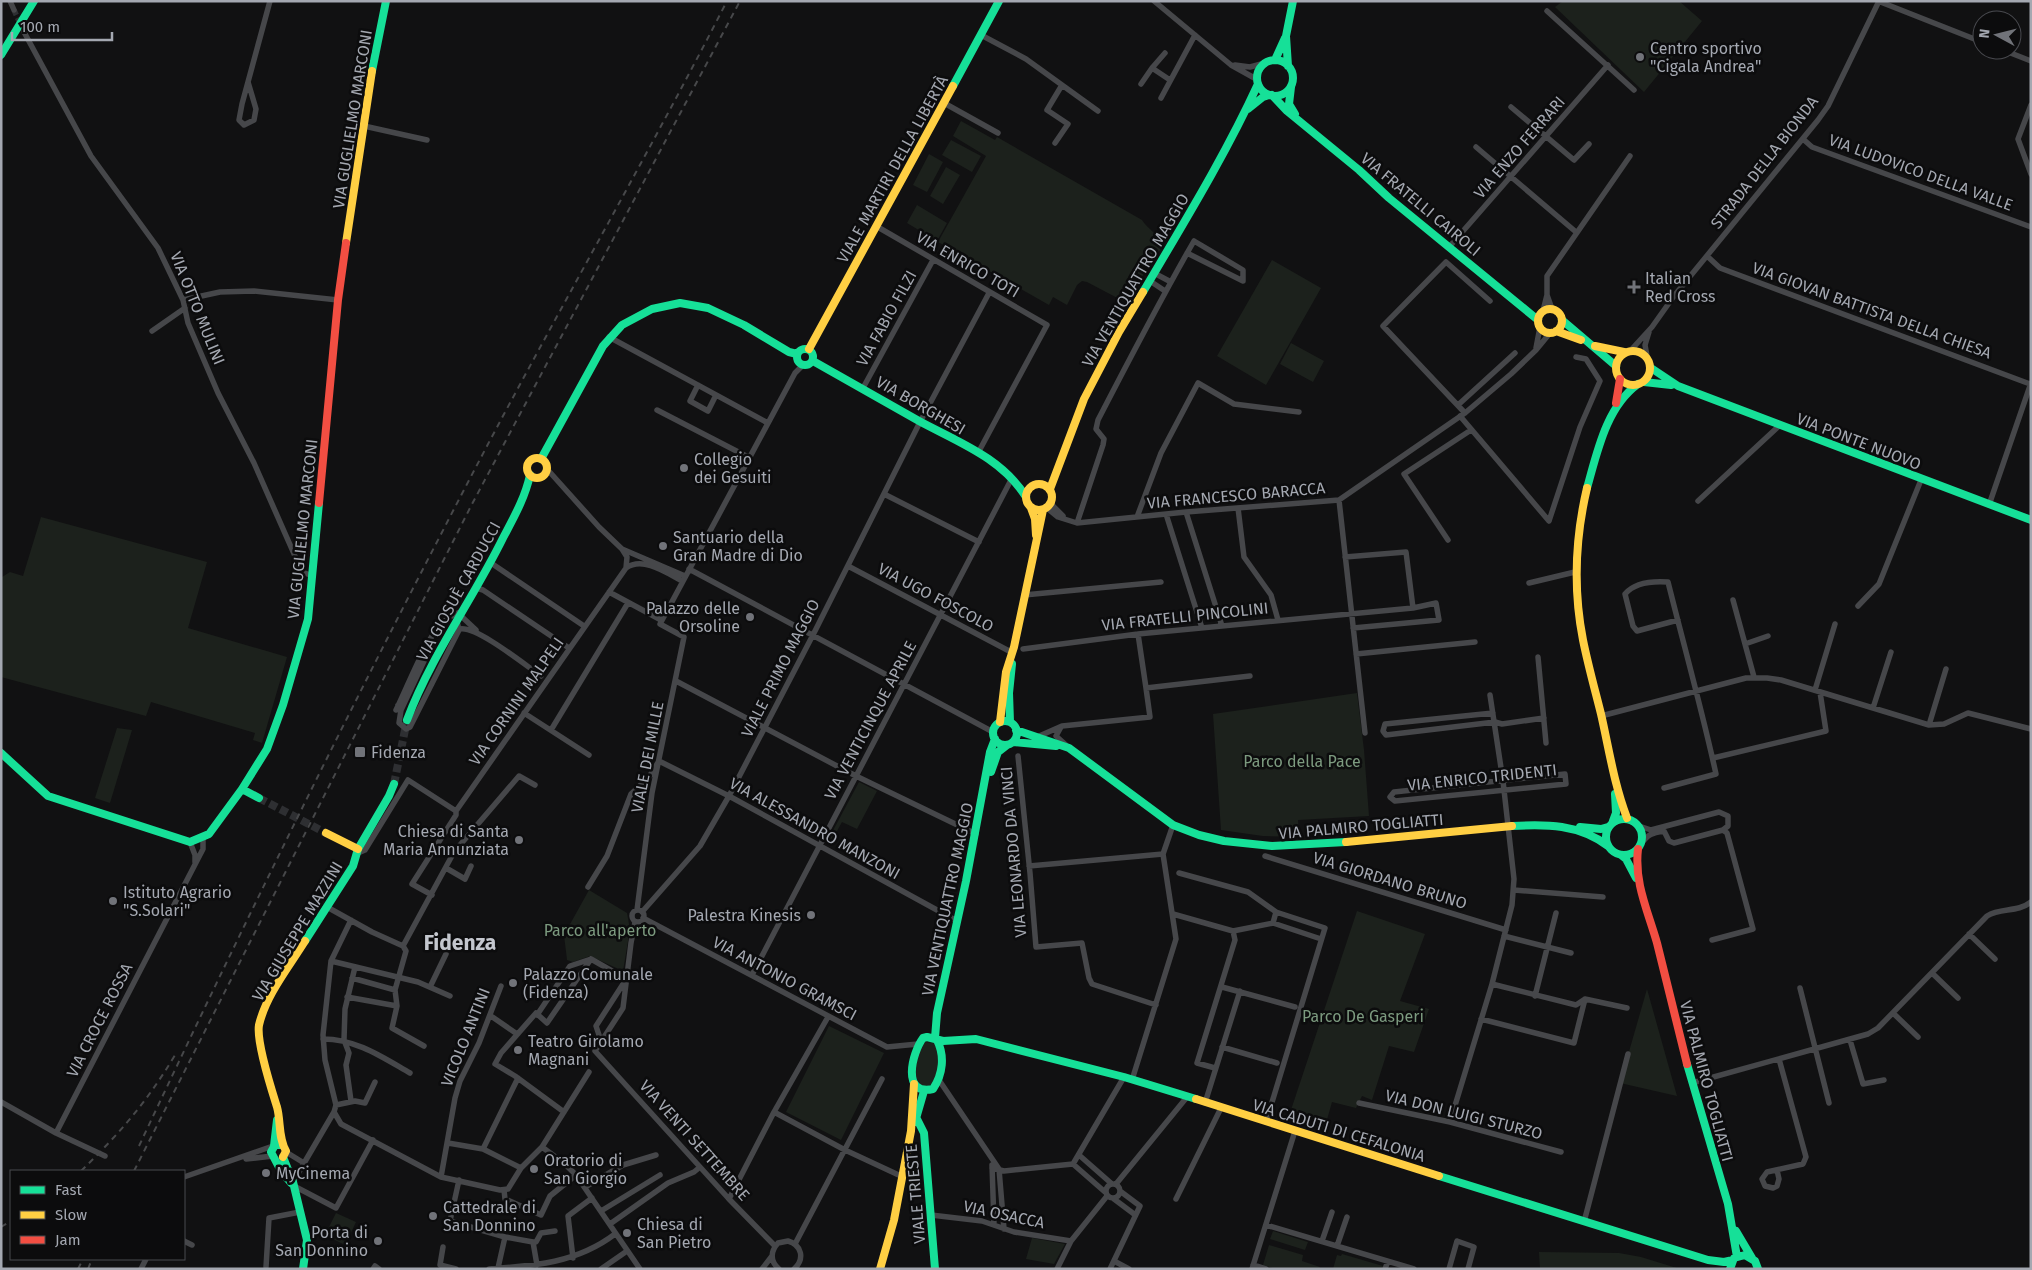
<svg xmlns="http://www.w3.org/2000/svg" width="2032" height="1270" viewBox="0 0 2032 1270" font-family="'Fira Sans',sans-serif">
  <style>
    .green { fill: #1c211c }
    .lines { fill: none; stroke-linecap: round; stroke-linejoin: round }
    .street-tunnel { stroke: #2e2f32; stroke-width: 5.5; stroke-dasharray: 5.5 3; stroke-linecap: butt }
    .secondary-tunnel { stroke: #2e2f32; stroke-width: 8; stroke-dasharray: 8 4; stroke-linecap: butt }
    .street { stroke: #46474a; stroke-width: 5.5 }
    .fast { stroke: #16e098; stroke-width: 8 }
    .slow { stroke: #ffcf43; stroke-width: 8 }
    .jam { stroke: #f24e42; stroke-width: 8 }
    .rail { stroke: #47484a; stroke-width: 2; stroke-dasharray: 6 5; stroke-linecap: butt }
    .poi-dot { fill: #717379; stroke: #0c0c0d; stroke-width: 2 }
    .labels { text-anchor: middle; stroke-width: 5; stroke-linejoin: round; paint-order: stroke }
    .poi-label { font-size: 16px; fill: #a4a8b1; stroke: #0c0c0d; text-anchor: start }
    .street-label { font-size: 16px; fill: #a4a8b1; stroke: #0c0c0d }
    .park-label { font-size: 16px; fill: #7c9a7f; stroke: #0c0c0d }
    .district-label { font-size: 21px; font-weight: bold; fill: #c4c7ce; stroke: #0c0c0d }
  </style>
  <rect width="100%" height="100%" fill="#111112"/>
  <!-- green -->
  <path class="green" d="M1563,1H1679L1702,21L1644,92L1555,7Z
    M961,121L995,140L997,137L1142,220C1148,229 1156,233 1162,242L1160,250L1125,302L1087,282L1082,281L1077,285L1067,305L1053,297L1049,305L938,242L986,156L953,136Z
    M951,140L981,156L972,172L942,155Z
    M929,154L943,162L927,192L913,185Z
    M946,167L960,175L943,204L930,196Z
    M917,205L947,223L937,241L907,223Z
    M1272,260L1321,288L1266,385L1217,356Z
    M1291,343L1324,361L1313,382L1280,364Z
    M41,517L207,562L188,628L287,657L262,743L253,740L255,733L151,702L146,716L1,677V579L2,577L10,572L23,576Z
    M1357,693L1364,750L1369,816L1298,820L1299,837L1263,836L1221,830L1213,714Z
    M117,728L132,730L110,803L95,798Z
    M859,782L877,791L857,829L842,822L832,840L829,838Z
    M589,890L627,913L630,929L623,971L590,956L573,962L567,960L564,935Z
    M1357,911L1425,934L1400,1001L1429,1009L1414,1052L1389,1046L1372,1100L1362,1096L1356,1108L1332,1102L1324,1130L1288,1119Z
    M1647,989L1677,1096L1620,1083Z
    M829,1026L884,1053L841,1140L786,1112Z
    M925,1042L935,1043C941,1055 941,1088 923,1087C910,1076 915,1054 925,1042Z
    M336,1213L356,1222L345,1245L325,1235Z
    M1273,1231L1308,1242L1305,1250L1270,1239Z
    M1032,1238L1065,1244L1054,1264L1026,1259Z
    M1269,1245L1303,1255L1302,1261L1320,1267L1319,1269H1275L1263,1265Z
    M1539,1252L1619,1253L1641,1257L1680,1269H1540Z
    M1342,1254L1383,1266L1382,1269H1333L1337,1255L1341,1256Z"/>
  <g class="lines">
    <!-- street-tunnel -->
    <path class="street-tunnel" d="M14,10L24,32"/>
    <!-- secondary-tunnel -->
    <path class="secondary-tunnel" d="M394,784L407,720
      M259,798L326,833"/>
    <!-- street -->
    <path class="street" d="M10,1L14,10
      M1154,1L1231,65L1258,80
      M1878,1L1982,42
      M1547,11L1634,90
      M24,32L91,156L158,248L183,300L188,323L218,393L254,463L302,572L313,576
      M981,35L1026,59L1098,111
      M2003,50L2031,61
      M1235,65L1250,67L1265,63
      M1152,68L1165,53
      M248,82L256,109L254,120L244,125L239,120L242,104L270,1
      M1141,84L1152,68L1170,80
      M1161,98L1195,35
      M944,103L998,133
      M2031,105L2018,139L2031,174
      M1511,107L1574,160L1589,144
      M364,126L427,140
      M1803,139L1812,147L2031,227
      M1055,143L1068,124L1047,110L1062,85
      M1476,147L1576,232
      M876,226L1047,325L978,453
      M1450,246L1608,65
      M1707,256L1720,268L2030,384
      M1154,273L1171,282
      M1150,281L1165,291
      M183,300L220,292L254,291L338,300
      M1552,309L1547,295V276L1630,156
      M1543,311L1547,295
      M152,331L185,308
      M609,337L768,423
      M1536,348L1540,327
      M1631,350L1652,327L1674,296L1818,120L1828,106L1879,1
      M1647,356L1645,345L1649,332
      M698,385L690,401L708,411L716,395
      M863,388L933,260
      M1458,405L1515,353
      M657,410L748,457
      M1465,413L1383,326L1446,262L1490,301
      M1460,416L1549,521
      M547,469L599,527L622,549L627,557L626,568
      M884,494L979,542
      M1339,500L1365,733
      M1698,501L1780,425
      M1051,504L1063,516
      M1989,505L2031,383
      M1047,508L1058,517L1077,523L1186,512L1339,500L1465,413L1511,374L1536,350L1550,333
      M1238,508L1244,557L1271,595L1278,620
      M1186,512L1222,626
      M1166,514L1202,628
      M1137,517L1161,453L1198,383L1234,404L1299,412
      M1549,521L1580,427L1600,381L1586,359L1576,357
      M1077,523L1103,445L1104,439L1096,429L1098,420C1129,360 1160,300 1194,241L1243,270V281L1187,253
      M1448,540L1404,474L1471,430
      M622,549L685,576
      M1345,557L1406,552L1413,608
      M491,563L584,626
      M848,566L1011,652
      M689,569L993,732
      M1529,583L1575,572
      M476,588L483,590L569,648
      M609,592L661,620
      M1024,595L1161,582
      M1733,600L1754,677
      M1858,606L1879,584L1921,480
      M460,615L476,630
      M460,629C477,626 525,665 541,676
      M1138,634L1146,688
      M1745,644L1768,636
      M1023,649L1138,634L1413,608L1436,603L1439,620L1353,628
      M1356,654L1475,642
      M1538,657L1546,743
      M676,681L856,776L976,834
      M1815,690L1835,624
      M398,705L401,710L399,723L406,729L410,727L459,630L457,621
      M1873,708L1891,652
      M396,710C408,686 425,640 442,623C448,617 455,614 462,611
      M401,710L432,644
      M524,713L589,755
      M1493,713L1385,724L1383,731L1386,735L1495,722L1502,724L1544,718
      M1601,716L1746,678H1767L1781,680L1929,725L1944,724L1968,713L2031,729
      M1929,725L1946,669
      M1061,727L1056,736L1066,745
      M551,730L628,603
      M1037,737L1062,726L1150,717L1146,688L1250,676
      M1018,756L1030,873L1036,947L1082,943L1089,978L1092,984L1156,1005
      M1713,758L1826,731L1820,692
      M1565,774L1566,784L1395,801L1390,797L1394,792Z
      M1664,788L1716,774C1702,710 1684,646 1668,582C1653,581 1635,582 1625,594L1633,626L1637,631L1678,620
      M1639,826L1651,830L1719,812L1728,816V826L1723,830L1674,843L1669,841L1664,831C1652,833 1648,834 1641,844
      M190,842L195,855V862
      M358,853L365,850L408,780L456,811
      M1265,856L1506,930
      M1029,866L1163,854
      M446,868L465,879L471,866
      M1179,873L1248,892L1276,912L1273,923
      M588,887L607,856L631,794L649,777L659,761L729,796L957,921
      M1514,890L1603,897
      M432,895L412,884L456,815V811L626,568C643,556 667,573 682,581
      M327,907L372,932L403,946
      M637,910L652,793L684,637L660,624L795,373L803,365
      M632 916a6 6 0 1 1 12 0a6 6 0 1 1-12 0Z
      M642,912L700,846L729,796L815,631L920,422L989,293
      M1173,914L1233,931L1273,923L1321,939
      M643,918L887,1047L918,1044
      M635,922L631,943L623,1008L595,1051L729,1199L775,1246
      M1969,934L1995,959
      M1504,936L1571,953
      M1712,940L1753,929L1727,833L1723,830
      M403,946L454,852L519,776L535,785
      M403,946L406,951L395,990L397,1006L392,1028L424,1046
      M591,959L626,979
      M331,961L418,982L450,996
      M1932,973L1958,998
      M752,975L1012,478
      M352,978L395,990
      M1492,984L1576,1005L1585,999L1627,1008
      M430,987L446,954
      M1222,987L1295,1007
      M1800,988L1829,1103
      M1535,996L1556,913
      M347,997L397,1006
      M1893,1013L1918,1037
      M537,1015L570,966L591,959
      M491,1016L517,1034
      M1481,1019L1574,1043L1585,999
      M323,1039C356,1039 382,1057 410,1073
      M1850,1040L1863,1084L1884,1080
      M601,1041L596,1026L625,981
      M1222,1047L1277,1063
      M1215,1068L1197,1063L1235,940L1233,931
      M939,1080L999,1169L1004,1229
      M1132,1080L1176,939L1163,854L1173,825
      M1692,1083L1868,1034L1878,1028L1987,916C2001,907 2017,913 2031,902
      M351,1101L346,1065L349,1053L344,1040L345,1009L355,967
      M1,1102L56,1133L203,849V838
      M1205,1103L1240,991
      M1359,1103L1450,1122L1561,1152
      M336,1105L355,1101L365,1103L375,1082
      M334,1112L341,1124L441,1177L500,1190L508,1189L521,1168L542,1147L589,1072
      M564,1112L515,1076L495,1064L501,1053L536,1013L547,1023L591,959
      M774,1112L845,1150L903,1177
      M1266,1122L1325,928L1276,912
      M1450,1122L1492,984L1512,905L1514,879L1503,781L1490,695
      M56,1133L105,1156
      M448,1143L483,1149L521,1168
      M542,1147L565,1164L576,1175L640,1269
      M483,1149L518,1078
      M286,1152L304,1163
      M1079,1155L1112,1184
      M246,1159L273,1156
      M1073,1164L1105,1192
      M992,1165L994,1224
      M992,1168L1004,1171L1073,1164L1124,1077
      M1777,1170L1779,1179L1777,1186L1773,1188L1765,1186L1762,1179L1767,1172L1803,1164L1806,1157L1779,1059
      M184,1177L273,1146
      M441,1177L455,1098L460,1081L479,1043L501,986
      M459,1180L450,1221L505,1237L533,1242
      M293,1182L334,1112L336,1105L325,1060L323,1035L331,961L351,920
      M1106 1191a7 7 0 1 1 14 0a7 7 0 1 1-14 0Z
      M1116,1184L1187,1097
      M294,1186L336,1208L373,1140
      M585,1187L623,1165L656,1155
      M504,1190L505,1199L541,1215L550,1196L576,1175
      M729,1199L774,1112L828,1017
      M1114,1199L1134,1214
      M1176,1199L1221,1108
      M601,1211L660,1175
      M931,1215L982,1221L1014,1232L1071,1241
      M1584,1222L1628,1054
      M610,1224L668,1183L694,1172L700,1167
      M1266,1225L1414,1269
      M184,1241L192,1245
      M1322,1241L1332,1212
      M533,1242H536L541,1233L555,1231
      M533,1242L537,1265
      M795,1244L882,1079
      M1337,1246L1347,1217
      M443,1247L440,1265L456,1269
      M573,1258L568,1216L592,1198
      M1114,1261L1129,1269
      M1253,1265L1266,1269
      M266,1267L269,1218L300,1212
      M498,1268L505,1237
      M141,1269L146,1259
      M373,1269L375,1266L379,1269
      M489,1269C534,1266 577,1263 615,1234
      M601,1269L627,1251
      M762,1269L772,1256
      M779,1269C770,1261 770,1252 778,1243L788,1241C802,1245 805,1259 794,1269
      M1057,1269L1071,1241L1107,1196
      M1110,1269L1140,1206L1120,1191
      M1252,1269L1295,1131
      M1385,1269L1388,1261
      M1449,1269L1457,1241L1474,1247L1468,1269"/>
    <!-- fast -->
    <path class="fast" d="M1,55L34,1
      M1275,60L1285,38
      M1257 78a18 18 0 1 1 36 0a18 18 0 1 1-36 0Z
      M1288,66L1286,36L1293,1
      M372,71L386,1
      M953,86L999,1
      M1291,87L1289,104L1295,114
      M1272,95L1287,111L1359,170L1389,198L1538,320
      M1248,109L1263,97L1269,95
      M1143,292C1183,224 1225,156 1258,84
      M1562,320L1616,366
      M797 357a8 8 0 1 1 16 0a8 8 0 1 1-16 0Z
      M813,361C848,381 883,401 919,421C958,442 1002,458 1026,497
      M1651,368L1678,386L2031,520
      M1644,382L1671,385
      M541,459L603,346L622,325L652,309L680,303L708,308L744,325L789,352L797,354
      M1587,488C1597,453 1606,407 1638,384
      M407,720C431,656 473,599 503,538C514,517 525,498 530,475
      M993 733a12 12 0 1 1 24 0a12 12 0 1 1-24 0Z
      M1010,722L1009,693L1012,664
      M1016,730L1069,748L1173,825L1199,835L1224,841L1272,846L1346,842
      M1013,742L1056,746
      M1,753L48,796L190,842L209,834L242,789L267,749L283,705L308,619L319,503
      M991,772L998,752L1007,745
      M242,789L259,798
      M1606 837a18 18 0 1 1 36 0a18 18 0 1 1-36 0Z
      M1613,821L1616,813L1615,794
      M1512,826C1546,824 1579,824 1608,846
      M1580,827L1601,829L1608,827
      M1621,855L1626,859L1636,878
      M305,941L353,866L358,849L389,796L394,784
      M935,1038L937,1013L966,881L990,752L995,739
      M937,1040C945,1056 943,1074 933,1089C901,1096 912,1053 923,1038L927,1037L943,1041L976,1039L1124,1077L1196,1099
      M1687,1064L1728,1204L1737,1257
      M917,1119L924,1133L935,1269
      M915,1122L924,1091
      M282,1145H275L271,1152L281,1171L291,1183
      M274,1146L277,1120
      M283,1157L293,1182L307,1240L303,1269
      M1439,1176L1708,1260L1724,1262L1733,1260
      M1736,1231L1752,1258
      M1730,1269L1734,1258L1745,1255L1755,1261L1758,1269"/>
    <!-- slow -->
    <path class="slow" d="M346,243L372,71
      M1538 321a12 12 0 1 1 24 0a12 12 0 1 1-24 0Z
      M1556,331L1581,340
      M1595,346L1624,352
      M809,349L953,86
      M1616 368a17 17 0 1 1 34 0a17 17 0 1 1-34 0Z
      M527 468a10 10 0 1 1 20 0a10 10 0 1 1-20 0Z
      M1026 497a13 13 0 1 1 26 0a13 13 0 1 1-26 0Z
      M1587,488C1575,539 1573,589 1583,640C1588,665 1595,690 1601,714C1609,749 1614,784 1627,818
      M1050,489L1084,399L1119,332L1143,292
      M1031,508L1035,519L1036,535
      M1000,722L1006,672L1014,647L1043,510
      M326,833L358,849
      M1346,842L1512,826
      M1196,1099L1439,1176
      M283,1157L286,1151C278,1138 281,1121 277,1107C271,1088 256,1042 259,1025C266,995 289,967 305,941
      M880,1269L894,1220L911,1131L914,1084"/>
    <!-- jam -->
    <path class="jam" d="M1616,403L1620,379
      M319,503L338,300L346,243
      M1638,849C1634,883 1648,911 1657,943C1667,983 1677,1024 1687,1064"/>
    <!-- rail -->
    <path class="rail" d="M139,1146C250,910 366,676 487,446C566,297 650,151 727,1
      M81,1171C119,1134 147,1102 175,1055
      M134,1171L471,506L740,1
      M1,1227L11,1221
      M78,1269L83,1259
      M88,1269L92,1259"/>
  </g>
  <!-- markers -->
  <g class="poi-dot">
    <circle cx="1640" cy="57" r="5"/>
    <path d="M1631.5 279.5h5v5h5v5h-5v5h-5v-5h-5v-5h5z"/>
    <circle cx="684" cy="468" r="5"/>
    <circle cx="663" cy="546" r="5"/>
    <circle cx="750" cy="617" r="5"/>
    <rect x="354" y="746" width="12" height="12" rx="2.5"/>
    <circle cx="519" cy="840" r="5"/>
    <circle cx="113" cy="901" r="5"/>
    <circle cx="811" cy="915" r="5"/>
    <circle cx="513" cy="983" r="5"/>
    <circle cx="518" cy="1050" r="5"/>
    <circle cx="534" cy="1169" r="5"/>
    <circle cx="266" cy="1173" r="5"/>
    <circle cx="433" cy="1216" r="5"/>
    <circle cx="627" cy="1233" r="5"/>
    <circle cx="378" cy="1241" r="5"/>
  </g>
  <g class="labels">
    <!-- poi labels -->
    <g class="poi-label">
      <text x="1650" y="54">Centro sportivo<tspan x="1650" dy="18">"Cigala Andrea"</tspan></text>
      <text x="1645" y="284">Italian<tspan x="1645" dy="18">Red Cross</tspan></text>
      <text x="694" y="465">Collegio<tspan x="694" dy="18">dei Gesuiti</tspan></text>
      <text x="673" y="543">Santuario della<tspan x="673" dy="18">Gran Madre di Dio</tspan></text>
      <text x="740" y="614" text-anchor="end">Palazzo delle<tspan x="740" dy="18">Orsoline</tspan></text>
      <text x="371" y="758">Fidenza</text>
      <text x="509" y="837" text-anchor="end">Chiesa di Santa<tspan x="509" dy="18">Maria Annunziata</tspan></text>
      <text x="123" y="898">Istituto Agrario<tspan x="123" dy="18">"S.Solari"</tspan></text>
      <text x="801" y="921" text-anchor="end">Palestra Kinesis</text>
      <text x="523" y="980">Palazzo Comunale<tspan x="523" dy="18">(Fidenza)</tspan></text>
      <text x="528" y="1047">Teatro Girolamo<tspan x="528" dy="18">Magnani</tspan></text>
      <text x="544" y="1166">Oratorio di<tspan x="544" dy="18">San Giorgio</tspan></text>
      <text x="276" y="1179">MyCinema</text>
      <text x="443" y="1213">Cattedrale di<tspan x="443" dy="18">San Donnino</tspan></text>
      <text x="637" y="1230">Chiesa di<tspan x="637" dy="18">San Pietro</tspan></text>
      <text x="368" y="1238" text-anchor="end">Porta di<tspan x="368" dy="18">San Donnino</tspan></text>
    </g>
    <!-- street labels -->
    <g class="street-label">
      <text transform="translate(352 119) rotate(-81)" y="6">VIA GUGLIELMO MARCONI</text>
      <text transform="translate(1519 147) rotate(-49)" y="6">VIA ENZO FERRARI</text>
      <text transform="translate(1764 162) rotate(-52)" y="6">STRADA DELLA BIONDA</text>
      <text transform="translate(892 169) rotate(-61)" y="6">VIALE MARTIRI DELLA LIBERTÀ</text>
      <text transform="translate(1921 172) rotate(20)" y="6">VIA LUDOVICO DELLA VALLE</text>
      <text transform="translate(1421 204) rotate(40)" y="6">VIA FRATELLI CAIROLI</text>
      <text transform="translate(968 264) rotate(30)" y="6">VIA ENRICO TOTI</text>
      <text transform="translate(1135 280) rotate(-60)" y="6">VIA VENTIQUATTRO MAGGIO</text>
      <text transform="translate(198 308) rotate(68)" y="6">VIA OTTO MULINI</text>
      <text transform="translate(1872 310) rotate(20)" y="6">VIA GIOVAN BATTISTA DELLA CHIESA</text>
      <text transform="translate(886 318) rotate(-61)" y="6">VIA FABIO FILZI</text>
      <text transform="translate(921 405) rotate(30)" y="6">VIA BORGHESI</text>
      <text transform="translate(1859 441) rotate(21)" y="6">VIA PONTE NUOVO</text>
      <text transform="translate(1236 495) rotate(-5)" y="6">VIA FRANCESCO BARACCA</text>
      <text transform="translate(302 529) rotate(-84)" y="6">VIA GUGLIELMO MARCONI</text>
      <text transform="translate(458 591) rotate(-61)" y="6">VIA GIOSUÈ CARDUCCI</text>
      <text transform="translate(936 597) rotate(28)" y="6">VIA UGO FOSCOLO</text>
      <text transform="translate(1185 616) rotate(-6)" y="6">VIA FRATELLI PINCOLINI</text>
      <text transform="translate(780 668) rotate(-63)" y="6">VIALE PRIMO MAGGIO</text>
      <text transform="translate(516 701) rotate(-55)" y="6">VIA CORNINI MALPELI</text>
      <text transform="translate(870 720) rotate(-62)" y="6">VIA VENTICINQUE APRILE</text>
      <text transform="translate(647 757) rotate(-79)" y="6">VIALE DEI MILLE</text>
      <text transform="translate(1482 777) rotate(-6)" y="6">VIA ENRICO TRIDENTI</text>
      <text transform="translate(1361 826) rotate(-5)" y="6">VIA PALMIRO TOGLIATTI</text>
      <text transform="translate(815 828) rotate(29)" y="6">VIA ALESSANDRO MANZONI</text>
      <text transform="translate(1013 852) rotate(-95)" y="6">VIA LEONARDO DA VINCI</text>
      <text transform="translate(1390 880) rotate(17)" y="6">VIA GIORDANO BRUNO</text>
      <text transform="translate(947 899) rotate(-78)" y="6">VIA VENTIQUATTRO MAGGIO</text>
      <text transform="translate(297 931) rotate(-59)" y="6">VIA GIUSEPPE MAZZINI</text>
      <text transform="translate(785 978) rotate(28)" y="6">VIA ANTONIO GRAMSCI</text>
      <text transform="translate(99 1020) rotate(-63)" y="6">VIA CROCE ROSSA</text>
      <text transform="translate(465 1037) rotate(-68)" y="6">VICOLO ANTINI</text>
      <text transform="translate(1707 1081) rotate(75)" y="6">VIA PALMIRO TOGLIATTI</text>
      <text transform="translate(1464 1114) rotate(14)" y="6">VIA DON LUIGI STURZO</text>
      <text transform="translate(1339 1130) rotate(17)" y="6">VIA CADUTI DI CEFALONIA</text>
      <text transform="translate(695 1140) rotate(48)" y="6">VIA VENTI SETTEMBRE</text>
      <text transform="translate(915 1194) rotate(-95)" y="6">VIALE TRIESTE</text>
      <text transform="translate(1004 1214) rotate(12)" y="6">VIA OSACCA</text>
    </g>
    <!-- park labels -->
    <g class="park-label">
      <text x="1302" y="767">Parco della Pace</text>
      <text x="600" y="936">Parco all'aperto</text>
      <text x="1363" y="1022">Parco De Gasperi</text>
    </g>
    <!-- district labels -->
    <g class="district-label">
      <text x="460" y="950">Fidenza</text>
    </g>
  </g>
  <!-- border -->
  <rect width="2032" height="1270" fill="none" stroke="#a4a8b1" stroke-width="5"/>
  <!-- legend -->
  <rect x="10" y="1170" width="175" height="90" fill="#0c0c0d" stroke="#494a4f"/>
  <rect x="20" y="1186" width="25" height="8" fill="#16e098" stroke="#494a4f"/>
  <text x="55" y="1195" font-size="15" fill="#a4a8b1">Fast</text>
  <rect x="20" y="1211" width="25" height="8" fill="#ffcf43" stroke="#494a4f"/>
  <text x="55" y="1220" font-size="15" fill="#a4a8b1">Slow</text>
  <rect x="20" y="1236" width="25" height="8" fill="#f24e42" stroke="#494a4f"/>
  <text x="55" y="1245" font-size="15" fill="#a4a8b1">Jam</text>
  <!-- north arrow -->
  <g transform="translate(1997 35) rotate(277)"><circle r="24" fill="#0c0c0d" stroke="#494a4f"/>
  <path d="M0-4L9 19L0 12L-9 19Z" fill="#717379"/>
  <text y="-8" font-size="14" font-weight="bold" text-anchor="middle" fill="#a4a8b1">N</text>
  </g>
  <!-- scale -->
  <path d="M12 32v8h100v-8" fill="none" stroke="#a4a8b1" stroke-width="2.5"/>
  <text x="20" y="32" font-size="15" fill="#a4a8b1" stroke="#0c0c0d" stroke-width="4" paint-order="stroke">100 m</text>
</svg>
